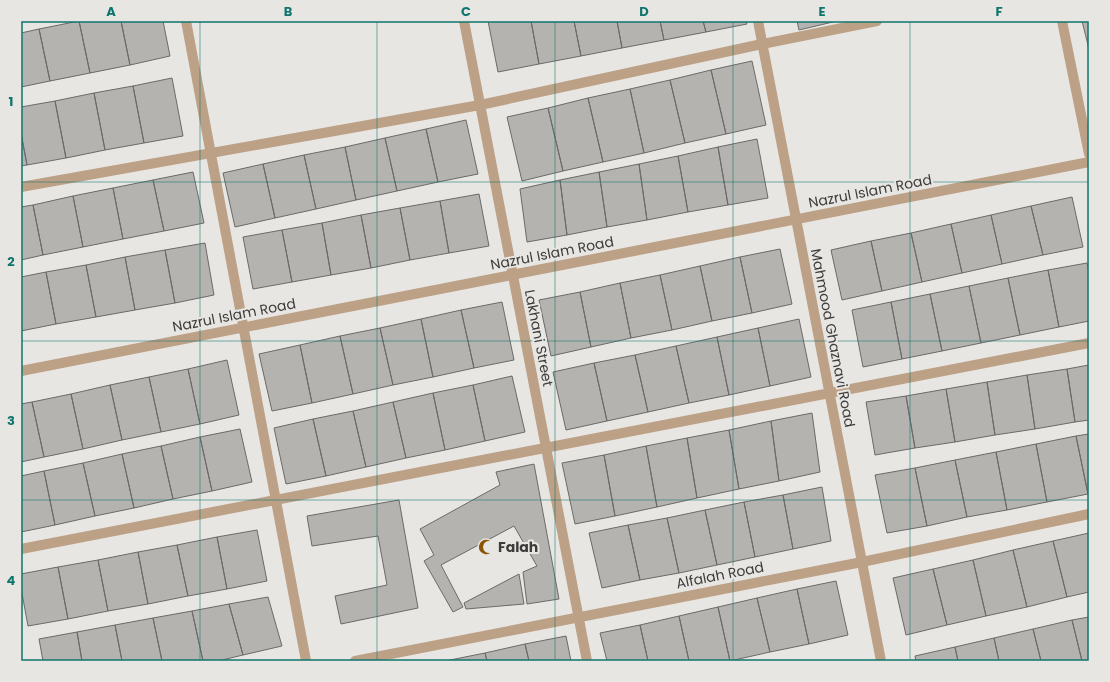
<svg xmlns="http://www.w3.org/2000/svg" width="1110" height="682" viewBox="0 0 1110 682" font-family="Poppins,sans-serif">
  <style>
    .building { fill: #b5b3b0; stroke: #6c6a68 }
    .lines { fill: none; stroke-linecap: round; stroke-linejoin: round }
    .minor { stroke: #bca186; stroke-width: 10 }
    .grid { fill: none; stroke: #0f766e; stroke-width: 1; stroke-opacity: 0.55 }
    .labels { text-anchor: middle; stroke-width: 4; stroke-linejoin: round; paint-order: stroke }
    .street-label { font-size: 14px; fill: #3d3c3b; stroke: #e8e6e3 }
    .poi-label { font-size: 14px; font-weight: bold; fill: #3d3c3b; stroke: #e8e6e3; text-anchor: start }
    .neatline { fill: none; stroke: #0f766e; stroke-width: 1.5 }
    .grid-label { font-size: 13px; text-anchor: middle; font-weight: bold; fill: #0f766e }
  </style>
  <rect width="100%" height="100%" fill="#e8e6e3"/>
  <!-- building -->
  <path class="building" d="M79,21H121L130,65L90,73Z
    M79,21L90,73L50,81L39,29Z
    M121,21H163L170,56L130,65Z
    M488,21H531L539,64L498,72Z
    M531,21H574L581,56L539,64Z
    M574,21H617L622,48L581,56Z
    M617,21H660L664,40L622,48Z
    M660,21H703L706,32L664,40Z
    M703,21H746L747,24L706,32Z
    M797,21H837L799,30Z
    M1082,21H1089V49Z
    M39,29L50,81L21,87V33Z
    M752,61L766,125L726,134L711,70Z
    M711,70L726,134L685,143L670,80Z
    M172,78L183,136L144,143L133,86Z
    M670,80L685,143L644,153L630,89Z
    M133,86L144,143L105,150L94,93Z
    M630,89L644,153L603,162L588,98Z
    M94,93L105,150L66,158L55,101Z
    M588,98L603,162L563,171L548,108Z
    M55,101L66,158L27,165L21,133V107Z
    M548,108L563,171L522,181L507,117Z
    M466,120L478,174L438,182L426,129Z
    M426,129L438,182L397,191L385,138Z
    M21,133L27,165L21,166Z
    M385,138L397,191L356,200L345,147Z
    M757,139L768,198L728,205L718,147Z
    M345,147L356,200L316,209L304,155Z
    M718,147L728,205L688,212L678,156Z
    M304,155L316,209L275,218L263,164Z
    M678,156L688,212L647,220L639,164Z
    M263,164L275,218L235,227L223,173Z
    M639,164L647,220L607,227L599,172Z
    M193,172L204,223L164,231L153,180Z
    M599,172L607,227L567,235L560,180Z
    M153,180L164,231L123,239L113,188Z
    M560,180L567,235L527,242L520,189Z
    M113,188L123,239L83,247L73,196Z
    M479,194L489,246L449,253L440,201Z
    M73,196L83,247L43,255L33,205Z
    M1072,197L1083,247L1043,255L1031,206Z
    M440,201L449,253L410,260L400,208Z
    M33,205L43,255L21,260V207Z
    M1031,206L1043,255L1002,264L991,215Z
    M400,208L410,260L371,268L361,215Z
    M361,215L371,268L331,275L322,223Z
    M991,215L1002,264L962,273L951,224Z
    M322,223L331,275L292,282L282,230Z
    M951,224L962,273L922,282L911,233Z
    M282,230L292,282L253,289L243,237Z
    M911,233L922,282L882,291L871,241Z
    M871,241L882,291L842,300L831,250Z
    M205,243L214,295L175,303L165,250Z
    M780,249L792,304L752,313L740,257Z
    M165,250L175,303L135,310L125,257Z
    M125,257L135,310L96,317L86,265Z
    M740,257L752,313L712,321L700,266Z
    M1087,263L1089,273V321L1059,327L1048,270Z
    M86,265L96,317L56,324L46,272Z
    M700,266L712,321L672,330L660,275Z
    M1048,270L1059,327L1020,335L1008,278Z
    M46,272L56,324L21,331V277Z
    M660,275L672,330L631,338L620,283Z
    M1008,278L1020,335L981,343L969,286Z
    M620,283L631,338L591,347L580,292Z
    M969,286L981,343L942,351L930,294Z
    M580,292L591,347L551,356L539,300Z
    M930,294L942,351L902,359L891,302Z
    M502,302L514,360L474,368L461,310Z
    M891,302L902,359L863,367L852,310Z
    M461,310L474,368L433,377L421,319Z
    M421,319L433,377L393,385L380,328Z
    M799,319L811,377L770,386L758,328Z
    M380,328L393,385L353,394L340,336Z
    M758,328L770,386L729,395L717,337Z
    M340,336L353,394L312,403L300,345Z
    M717,337L729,395L689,403L676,346Z
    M300,345L312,403L272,411L259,354Z
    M676,346L689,403L648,412L635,355Z
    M635,355L648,412L607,421L594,363Z
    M227,360L239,415L200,424L188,369Z
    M594,363L607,421L566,430L553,372Z
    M1089,365V420L1075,422L1067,369Z
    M188,369L200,424L161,432L149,377Z
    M1067,369L1075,422L1035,429L1027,375Z
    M1027,375L1035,429L995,435L987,382Z
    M512,376L525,432L485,441L473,385Z
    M149,377L161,432L122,440L110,385Z
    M987,382L995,435L955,442L946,389Z
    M110,385L122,440L83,449L71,394Z
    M473,385L485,441L445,450L433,393Z
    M946,389L955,442L915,448L906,396Z
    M433,393L445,450L406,458L393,402Z
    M71,394L83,449L44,457L32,402Z
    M906,396L915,448L875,455L866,402Z
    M32,402L44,457L21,462V404Z
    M393,402L406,458L366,467L353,411Z
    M353,411L366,467L326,476L313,419Z
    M812,413L820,472L779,481L771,421Z
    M313,419L326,476L286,484L274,428Z
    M771,421L779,481L739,489L729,430Z
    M240,429L252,482L212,491L200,437Z
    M729,430L739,489L697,498L687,438Z
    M1089,434V494H1088L1076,436Z
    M1076,436L1088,494L1047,502L1036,444Z
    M200,437L212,491L173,499L161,446Z
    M687,438L697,498L657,507L646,446Z
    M1036,444L1047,502L1007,510L996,452Z
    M161,446L173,499L134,508L122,454Z
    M646,446L657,507L615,516L604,455Z
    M996,452L1007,510L967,517L955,460Z
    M122,454L134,508L95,516L83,463Z
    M604,455L615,516L575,524L562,463Z
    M955,460L967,517L927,526L915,468Z
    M83,463L95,516L55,525L44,471Z
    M534,464L559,599L527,604L523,572L537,566L514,526L441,565L463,607L453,612L424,561L434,555L420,529L500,485L496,472Z
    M915,468L927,526L887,533L875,475Z
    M44,471L55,525L21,532V476Z
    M822,487L831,541L793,549L783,495Z
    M783,495L793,549L755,557L744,502Z
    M399,500L418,608L341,624L335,596L387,585L378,536L312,546L307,516Z
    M744,502L755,557L717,565L705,510Z
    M705,510L717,565L679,573L667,518Z
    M667,518L679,573L640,580L628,525Z
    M628,525L640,580L602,588L589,533Z
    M257,530L267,581L227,589L217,537Z
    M1089,533V592L1067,597L1053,541Z
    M217,537L227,589L188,596L177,545Z
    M1053,541L1067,597L1027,607L1013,550Z
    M177,545L188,596L148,604L138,552Z
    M1013,550L1027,607L986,616L973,560Z
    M138,552L148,604L108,611L98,560Z
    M98,560L108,611L68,619L58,567Z
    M973,560L986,616L947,625L933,569Z
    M58,567L68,619L28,626L21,588V574Z
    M933,569L947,625L906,635L893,578Z
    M519,574L524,604L466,609L464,603Z
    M836,581L848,635L809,644L797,589Z
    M797,589L809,644L770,652L757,598Z
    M268,597L282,646L243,655L229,604Z
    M757,598L770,652L730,661L718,607Z
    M229,604L243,655L218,661H203L192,611Z
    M718,607L730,661H689L679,616Z
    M192,611L203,661H162L153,618Z
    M679,616L689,661H648L640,625Z
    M1089,617V661H1082L1072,620Z
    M153,618L162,661H122L115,625Z
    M1072,620L1082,661H1041L1033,629Z
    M115,625L122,661H82L77,632Z
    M640,625L648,661H607L600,633Z
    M1033,629L1041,661H999L994,638Z
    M77,632L82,661H43L39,639Z
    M566,636L571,661H529L525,644Z
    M994,638L999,661H958L955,647Z
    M525,644L529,661H487L485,653Z
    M955,647L958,661H916L915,656Z
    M485,653L487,661H445Z"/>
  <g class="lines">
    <!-- minor -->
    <path class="minor" d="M186,21L306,661
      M464,21L587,661
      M758,21L881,661
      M1062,21L1089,154
      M21,187L480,105L762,44L877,21
      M21,371L1089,162
      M21,549L1089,343
      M355,661L862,562L1089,514"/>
  </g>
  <!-- grid -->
  <path class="grid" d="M200,21V661M377,21V661M555,21V661M733,21V661M910,21V661M21,182H1089M21,341H1089M21,500H1089"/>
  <!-- icons -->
  <defs>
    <g id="mosque-bare" transform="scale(1.2)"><path d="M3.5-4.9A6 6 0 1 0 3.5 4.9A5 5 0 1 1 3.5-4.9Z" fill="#8b5506" stroke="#e8e6e3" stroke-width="2.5" paint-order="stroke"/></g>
  </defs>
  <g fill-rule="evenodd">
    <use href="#mosque-bare" x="486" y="547"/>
  </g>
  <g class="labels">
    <!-- street labels -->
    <g class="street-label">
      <text transform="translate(870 191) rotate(-11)" y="5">Nazrul Islam Road</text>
      <text transform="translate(552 253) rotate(-11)" y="5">Nazrul Islam Road</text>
      <text transform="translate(234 315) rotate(-11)" y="5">Nazrul Islam Road</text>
      <text transform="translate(539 338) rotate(79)" y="5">Lakhani Street</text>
      <text transform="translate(833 338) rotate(79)" y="5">Mahmood Ghaznavi Road</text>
      <text transform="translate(720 575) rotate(-11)" y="5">Alfalah Road</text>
    </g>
    <!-- poi labels -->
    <g class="poi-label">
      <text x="498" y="552">Falah</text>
    </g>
  </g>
  <!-- border -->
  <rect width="1110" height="682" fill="none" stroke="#e8e6e3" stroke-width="44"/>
  <rect x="22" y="22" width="1066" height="638" class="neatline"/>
  <g class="grid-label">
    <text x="111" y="16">A</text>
    <text x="288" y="16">B</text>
    <text x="466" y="16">C</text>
    <text x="644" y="16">D</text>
    <text x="822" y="16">E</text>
    <text x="999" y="16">F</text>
    <text x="11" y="106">1</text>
    <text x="11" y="266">2</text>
    <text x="11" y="425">3</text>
    <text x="11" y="585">4</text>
  </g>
</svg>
